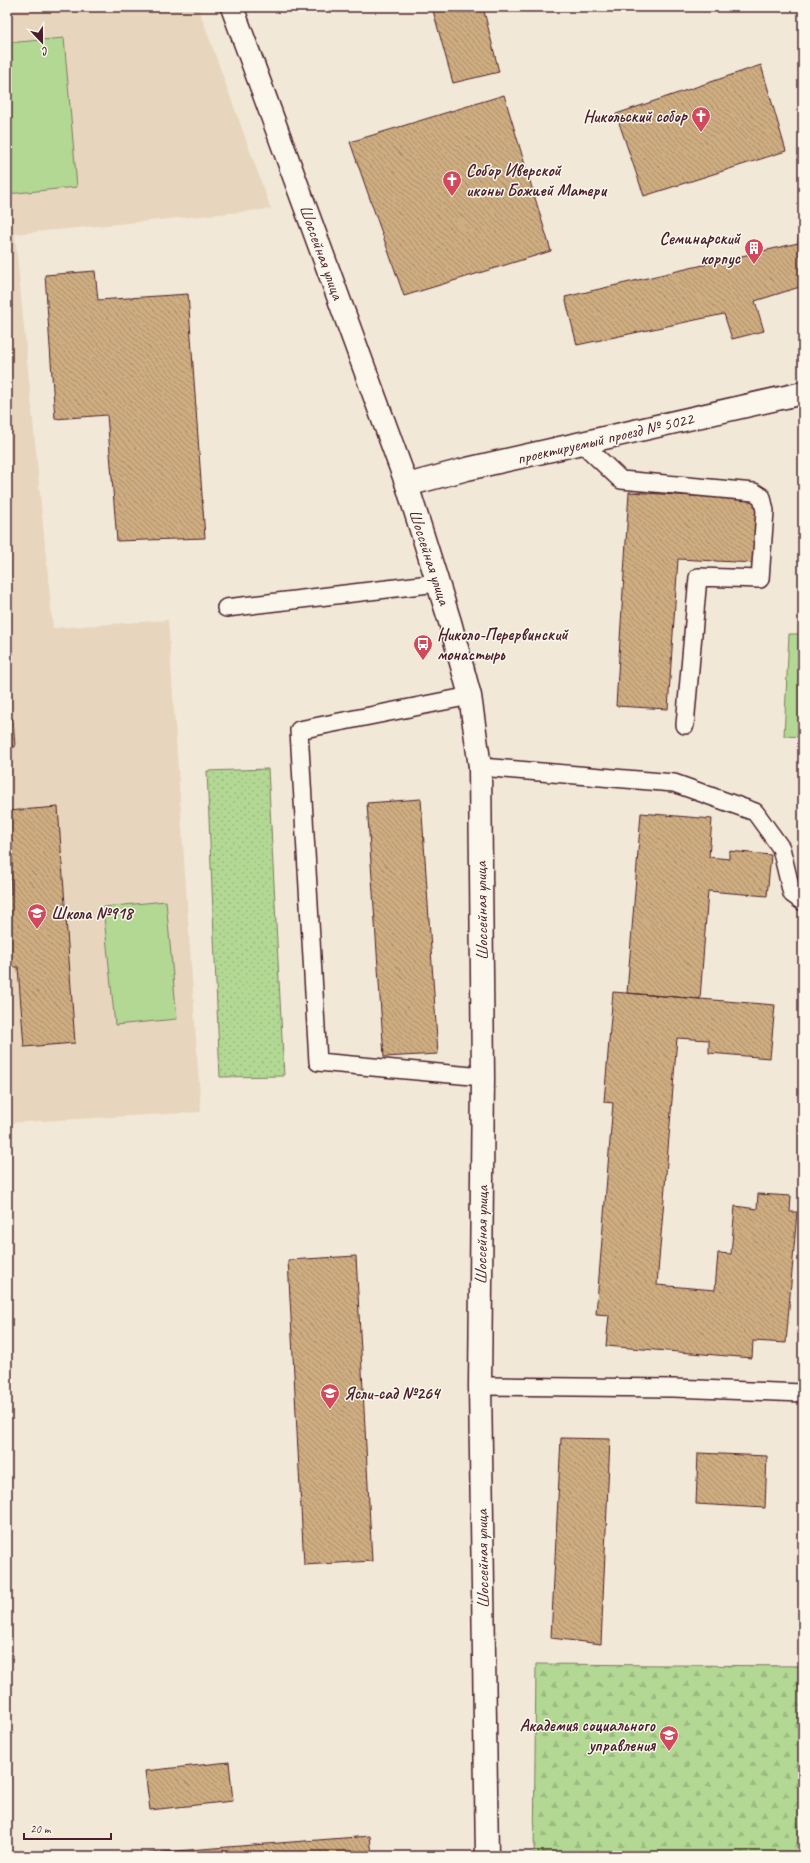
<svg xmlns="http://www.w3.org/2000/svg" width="810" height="1863" viewBox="0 0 810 1863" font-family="Caveat,sans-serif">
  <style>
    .built { fill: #e7d6bd }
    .grass { fill: #b2d894; stroke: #7e7c60 }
    .forest { fill: url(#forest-firs); stroke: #7e7c60 }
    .park { fill: url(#park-dots); stroke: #7e7c60 }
    .building { fill: url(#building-back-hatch); stroke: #4a1f2b }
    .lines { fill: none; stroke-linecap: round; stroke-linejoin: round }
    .service-casing { stroke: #4a1f2b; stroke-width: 20 }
    .minor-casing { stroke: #4a1f2b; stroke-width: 25 }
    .secondary-casing { stroke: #4a1f2b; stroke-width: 25 }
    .service { stroke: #fbf7ec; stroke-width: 17 }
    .minor { stroke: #fbf7ec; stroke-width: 22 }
    .secondary { stroke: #fbf7ec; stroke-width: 22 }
    .labels { text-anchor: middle; stroke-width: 3; stroke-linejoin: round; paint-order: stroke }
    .poi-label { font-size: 17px; font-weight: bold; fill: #4a1f2b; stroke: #fbf7ec; text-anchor: start }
    .street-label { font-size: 17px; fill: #4a1f2b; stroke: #fbf7ec }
  </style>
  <defs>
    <pattern id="forest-firs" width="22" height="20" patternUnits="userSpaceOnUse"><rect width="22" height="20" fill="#b2d894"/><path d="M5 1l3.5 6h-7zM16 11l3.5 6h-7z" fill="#9bb980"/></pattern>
    <pattern id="park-dots" width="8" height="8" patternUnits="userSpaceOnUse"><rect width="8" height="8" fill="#b2d894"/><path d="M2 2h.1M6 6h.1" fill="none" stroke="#9bb980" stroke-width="1.8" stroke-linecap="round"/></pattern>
    <pattern id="building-back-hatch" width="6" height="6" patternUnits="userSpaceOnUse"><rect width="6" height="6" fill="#cead81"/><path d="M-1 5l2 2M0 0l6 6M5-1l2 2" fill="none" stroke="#a98c6a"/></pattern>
  </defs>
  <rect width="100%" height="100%" fill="#f2e8d7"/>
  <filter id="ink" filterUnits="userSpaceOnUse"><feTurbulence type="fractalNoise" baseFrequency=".025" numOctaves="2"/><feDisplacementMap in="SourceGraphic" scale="8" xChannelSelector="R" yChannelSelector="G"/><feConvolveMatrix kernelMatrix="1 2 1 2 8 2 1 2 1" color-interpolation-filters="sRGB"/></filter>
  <g filter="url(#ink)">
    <!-- built -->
    <path class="built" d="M7,7H198L271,209L15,234L53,628L168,620L201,1112L7,1123Z"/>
    <!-- grass -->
    <path class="grass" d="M64,38L77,187L7,194V43Z
      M789,634H803V737L784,736Z
      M166,901L177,1019L115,1025L103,907Z"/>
    <!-- forest -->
    <path class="forest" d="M536,1664L803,1666V1856H534Z"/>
    <!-- park -->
    <path class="park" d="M268,769L284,1076L220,1077L207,771Z"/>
    <!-- building -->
    <path class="building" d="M432,7H483L499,72L453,83Z
      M761,65L786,151L644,196L616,114Z
      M504,95L551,251L404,296L350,142Z
      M803,189V286L755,301L764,331L732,339L724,314L577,345L565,297L798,243Z
      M95,271L98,300L188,294L205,538L117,541L107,415L55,419L45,275Z
      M629,492L758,500L754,563L678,559L668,709L616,706Z
      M803,560V598H801Z
      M7,719H13L15,747H7Z
      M421,799L438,1054L384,1057L367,803Z
      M58,807L75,1043L24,1047L18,967H7V894H11L7,811Z
      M641,813L712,819L709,857L729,859V851L771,855L767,896L708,891L700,999L627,993Z
      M613,992L775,1005L770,1058L709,1053V1040L677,1038L657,1285L715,1290L718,1253L731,1254L735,1206L757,1209L758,1194L791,1196L790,1212H797L786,1343L753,1341L752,1358L606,1346L609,1315L596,1314L613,1103L604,1102Z
      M356,1256L372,1561L304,1565L288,1260Z
      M561,1438L610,1439L601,1644L551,1638Z
      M698,1453L767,1456L765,1508L696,1504Z
      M229,1762L233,1801L150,1810L145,1771Z
      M370,1836L372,1856H111Z"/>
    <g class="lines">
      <!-- service casing -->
      <g class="service-casing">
        <path id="service" d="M582,443L621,480L754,492L762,497L765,511L760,579L698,577L685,725
          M226,608L438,583
          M470,696L299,730L318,1062L483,1077
          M480,767L674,783L755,812L781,848L792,894L803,902
          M480,1386L673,1388L803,1393"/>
      </g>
      <!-- minor casing -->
      <g class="minor-casing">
        <path id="minor" d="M407,485L467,469L803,393"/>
      </g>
      <!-- secondary casing -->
      <g class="secondary-casing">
        <path id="secondary" d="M232,7L407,485L450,622L470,696L480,767L483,1077L480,1386L487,1856"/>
      </g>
      <!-- service -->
      <use href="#service" class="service"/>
      <!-- minor -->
      <use href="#minor" class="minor"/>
      <!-- secondary -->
      <use href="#secondary" class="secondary"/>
    </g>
  </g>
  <!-- icons -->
  <defs>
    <g id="church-pin" transform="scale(1)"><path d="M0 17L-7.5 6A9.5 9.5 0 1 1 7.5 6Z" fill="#d1495b" stroke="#fbf7ec"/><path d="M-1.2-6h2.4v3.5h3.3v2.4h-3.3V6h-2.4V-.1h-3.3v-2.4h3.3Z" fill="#fff"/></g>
    <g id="building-pin" transform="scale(1)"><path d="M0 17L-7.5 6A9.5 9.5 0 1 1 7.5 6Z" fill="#d1495b" stroke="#fbf7ec"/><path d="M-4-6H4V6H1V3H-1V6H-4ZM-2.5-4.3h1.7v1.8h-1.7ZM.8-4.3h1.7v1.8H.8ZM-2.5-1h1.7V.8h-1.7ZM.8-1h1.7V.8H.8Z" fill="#fff"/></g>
    <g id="bus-pin" transform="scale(1)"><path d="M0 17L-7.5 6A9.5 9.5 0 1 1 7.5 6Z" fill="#d1495b" stroke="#fbf7ec"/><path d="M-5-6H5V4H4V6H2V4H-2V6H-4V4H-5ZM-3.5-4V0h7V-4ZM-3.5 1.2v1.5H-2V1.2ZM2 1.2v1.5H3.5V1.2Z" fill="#fff"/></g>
    <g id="school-pin" transform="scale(1)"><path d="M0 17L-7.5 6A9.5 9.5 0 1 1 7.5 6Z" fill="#d1495b" stroke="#fbf7ec"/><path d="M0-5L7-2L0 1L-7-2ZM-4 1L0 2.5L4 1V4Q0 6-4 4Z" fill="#fff"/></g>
    <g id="university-pin" transform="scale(1)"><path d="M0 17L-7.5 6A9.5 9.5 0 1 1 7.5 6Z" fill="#d1495b" stroke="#fbf7ec"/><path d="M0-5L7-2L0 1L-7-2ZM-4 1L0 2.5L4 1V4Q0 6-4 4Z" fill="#fff"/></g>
  </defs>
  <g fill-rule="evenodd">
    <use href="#church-pin" x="701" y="116"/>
    <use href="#church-pin" x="452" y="180"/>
    <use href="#building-pin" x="754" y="248"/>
    <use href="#bus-pin" x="423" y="644"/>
    <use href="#school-pin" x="37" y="913"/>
    <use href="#school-pin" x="330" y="1393"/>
    <use href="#university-pin" x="669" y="1735"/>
  </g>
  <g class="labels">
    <!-- poi labels -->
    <g class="poi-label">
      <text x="687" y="122" text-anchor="end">Никольский собор</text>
      <text x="466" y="176">Собор Иверской<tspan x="466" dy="20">иконы Божией Матери</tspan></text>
      <text x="740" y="244" text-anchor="end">Семинарский<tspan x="740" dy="20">корпус</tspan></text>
      <text x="437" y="640">Николо-Перервинский<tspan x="437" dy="20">монастырь</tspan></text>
      <text x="51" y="919">Школа №918</text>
      <text x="344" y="1399">Ясли-сад №264</text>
      <text x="655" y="1731" text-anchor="end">Академия социального<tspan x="655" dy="20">управления</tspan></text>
    </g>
    <!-- street labels -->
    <g class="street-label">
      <text transform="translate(322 252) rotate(70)" y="6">Шоссейная улица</text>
      <text transform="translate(605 438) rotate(-13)" y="6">проектируемый проезд № 5022</text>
      <text transform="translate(430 557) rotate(72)" y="6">Шоссейная улица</text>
      <text transform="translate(481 911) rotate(-91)" y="6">Шоссейная улица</text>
      <text transform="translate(481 1235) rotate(-89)" y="6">Шоссейная улица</text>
      <text transform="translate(482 1559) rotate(-91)" y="6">Шоссейная улица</text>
    </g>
  </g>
  <!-- margin -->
  <rect width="810" height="1863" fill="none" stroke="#fbf7ec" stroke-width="24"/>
  <rect x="12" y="12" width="786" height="1839" fill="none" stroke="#4a1f2b" stroke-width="1.5" filter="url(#ink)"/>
  <!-- north arrow -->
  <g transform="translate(42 42) rotate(158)" stroke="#fbf7ec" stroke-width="3" paint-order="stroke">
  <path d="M0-3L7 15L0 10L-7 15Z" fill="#4a1f2b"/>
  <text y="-6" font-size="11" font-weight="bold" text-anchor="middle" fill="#4a1f2b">С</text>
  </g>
  <!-- scale -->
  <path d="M24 1833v6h87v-6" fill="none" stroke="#4a1f2b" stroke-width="2"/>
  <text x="30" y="1833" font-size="12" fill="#4a1f2b" stroke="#fbf7ec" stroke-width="3" paint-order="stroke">20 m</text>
</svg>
